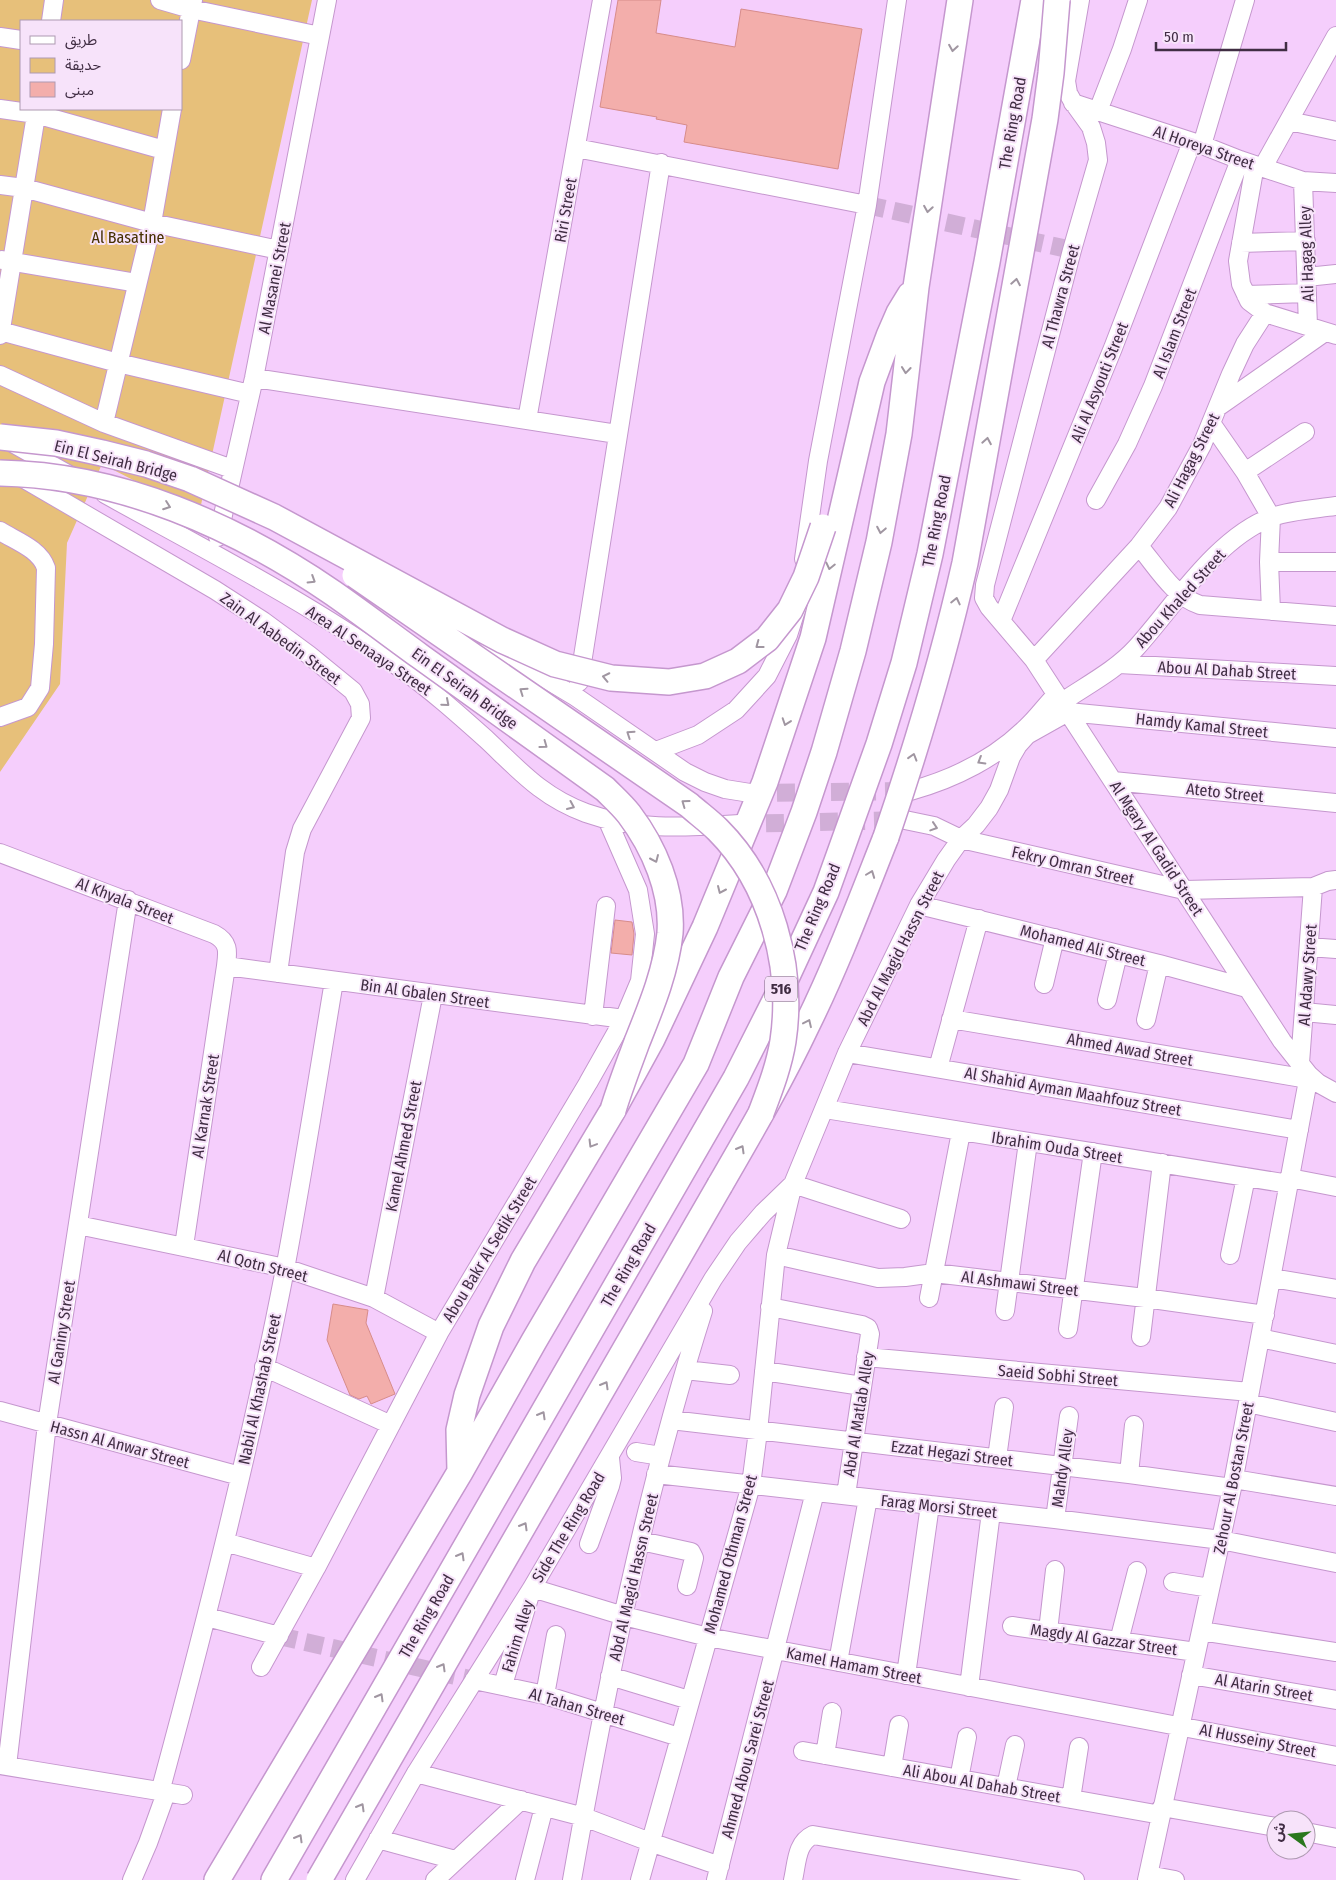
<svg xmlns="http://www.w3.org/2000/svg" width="1336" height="1880" viewBox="0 0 1336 1880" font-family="'Fira Sans Condensed','Noto Sans Arabic',sans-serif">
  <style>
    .green { fill: #e7c07a; fill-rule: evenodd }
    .building { fill: #f3aeab; stroke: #d78c8a }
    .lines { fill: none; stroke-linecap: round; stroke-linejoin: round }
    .minor-tunnel { stroke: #d1aed7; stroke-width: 18; stroke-dasharray: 18 9; stroke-linecap: butt }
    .minor-casing { stroke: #c597ce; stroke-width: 20 }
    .highway-casing { stroke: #c597ce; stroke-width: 28 }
    .minor { stroke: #fff; stroke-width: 18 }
    .highway { stroke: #fff; stroke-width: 25 }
    .highway-bridge-casing { stroke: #c597ce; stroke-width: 28; stroke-linecap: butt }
    .highway-bridge { stroke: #fff; stroke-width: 25 }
    .oneway { stroke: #a096a1 }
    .labels { text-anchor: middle; stroke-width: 4; stroke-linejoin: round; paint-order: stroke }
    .shield { fill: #f7e3fa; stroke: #77647a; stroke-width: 1 }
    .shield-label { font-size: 15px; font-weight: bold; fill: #402d43 }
    .street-label { font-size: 16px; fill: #402d43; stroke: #f7e3fa }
    .park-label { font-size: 16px; fill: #463001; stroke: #f7e3fa }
  </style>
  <rect width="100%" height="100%" fill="#f5cefc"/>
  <!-- green -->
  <path class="green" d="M0,0H312L199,514L102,464L67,543L60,684L0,772ZM21,21H181V109H21Z"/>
  <!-- building -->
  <path class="building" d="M618,0H661L656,33L735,47L741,9L862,29L838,169L684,142L687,125L656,119L657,117L600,107Z
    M615,920L632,922L634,934L632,955L611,953Z
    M333,1304L368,1310L366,1323L395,1394L371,1404L367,1396L359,1399L350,1395L327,1340Z"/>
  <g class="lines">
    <!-- minor-tunnel -->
    <path class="minor-tunnel" d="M867,205L1072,250
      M750,793L910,791
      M739,824L901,820
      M279,1636L474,1680"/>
    <!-- minor casing -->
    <g class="minor-casing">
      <path id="minor" d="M160,0L191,9L320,36
        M1080,0L1066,81L1068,93L1073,102L1091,127L1096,143L1098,160L1072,250L985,585L984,598L989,607L1034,660L1282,1041L1309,1075L1318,1083L1336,1093
        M51,21L54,0
        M0,37L21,40
        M181,60L193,0
        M1073,103L1202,145L1240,160L1303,181L1336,183
        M0,109L36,114L164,150
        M1098,111L1122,49L1138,0
        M1289,121L1336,131
        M1202,145L1245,0
        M576,148L867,205
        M1255,165L1238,261L1241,284L1249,301L1265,313L1336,335
        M1263,167L1336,36
        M1303,181L1308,326
        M0,185L24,188L152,223L279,250
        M1241,243L1306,241
        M2,260L137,283
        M1307,277L1336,274
        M1246,295L1307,293
        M0,331L118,363L250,394
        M0,335L37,109
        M0,375L104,423L232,469
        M254,378L617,434
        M1218,407L1325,332
        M527,420L602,0
        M104,423L152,223L172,109
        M1211,423L1245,472L1271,517L1269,562L1271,611
        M9,441L71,476
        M1245,472L1305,432
        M21,477L215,590L263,621L309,655L353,691L360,704L361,718L302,829L295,852L278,973
        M105,494C204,549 306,601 399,667C430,689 458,714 486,739C519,770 542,797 586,813C636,831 687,827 739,824
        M1096,500L1127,444L1153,386L1240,160
        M0,531C16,541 40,549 46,568L44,644L40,688L28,707L0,717
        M218,537L254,378L327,0
        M1139,546C1157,567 1173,596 1200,605L1336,616
        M804,559L818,461L867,205L897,0
        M1269,562H1336
        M1001,621L1113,348L1192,142
        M489,645L576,697L685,772L705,782L725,789L750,793
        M1034,660L1139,546L1168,508L1202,445L1231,374L1245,344L1265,313
        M1119,664L1336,676
        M579,682L661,163
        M1062,702C1087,685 1116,670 1136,648C1174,606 1217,537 1272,517C1292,510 1315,509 1336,506
        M656,751L698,735L736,710L767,676L788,635L797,607
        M1113,781L1336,803
        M910,791C954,779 998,757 1030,724C1039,715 1047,704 1056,695
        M905,820L934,826L961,839L1184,890L1313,887L1328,881L1336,880
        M0,853L214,934C229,942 228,951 226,966L184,1246
        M919,905L1159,964L1247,988
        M1309,947L1336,949
        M226,966L624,1019
        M1044,984L1055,938
        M1107,1000L1118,954
        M1304,1012L1336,1015
        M593,1016L606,906
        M951,1019L1308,1079
        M1146,1020L1159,964
        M847,1053L1299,1130
        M1300,1063L1313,887
        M938,1068L979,919
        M825,1109L1289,1184
        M1290,1178L1336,1187
        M78,1225L285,1268L374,1298L439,1333
        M776,1255L878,1278L905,1277L934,1273L1145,1298L1265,1315
        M1230,1255L1246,1177
        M1272,1278L1336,1289
        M374,1298L433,995
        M929,1298L961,1132
        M770,1307L862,1325L868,1328L870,1334L846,1495
        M1005,1311L1028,1142
        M1068,1329L1093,1152
        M1141,1337L1162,1163
        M1260,1338L1336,1354
        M866,1357L1250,1392
        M264,1367L391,1425
        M685,1370L730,1375
        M764,1371L862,1386
        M1248,1403L1336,1422
        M0,1411L240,1476
        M671,1420L1129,1474L1232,1488
        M636,1452L661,1456
        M997,1458L1004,1407
        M656,1474L1055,1519L1221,1540L1336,1563
        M1129,1474L1134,1425
        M1234,1479L1336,1496
        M1055,1519L1069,1416
        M641,1541L691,1552L694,1558L687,1586
        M225,1542L316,1568
        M589,1544L610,1486L612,1478L610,1458
        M1173,1582L1210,1588
        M207,1617L279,1636
        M1012,1626L1196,1652
        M1048,1631L1055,1570
        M1201,1631L1336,1652
        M1119,1641L1137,1571
        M838,1662L868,1498
        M261,1667L316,1568L439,1333L588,1083L624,1019L640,981L645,934L638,890L607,819
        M906,1675L930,1505
        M1191,1675L1336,1700
        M610,1676L689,1700
        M474,1680L545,1695L679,1737
        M503,1685L532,1588L624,1616L708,1637L1336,1756
        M969,1687L991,1512
        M545,1695L556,1635
        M803,1751L1161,1815
        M825,1755L832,1712
        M0,1765L183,1795
        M7,1766L47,1424L128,900
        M892,1767L899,1725
        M416,1773L584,1817L650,1842L720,1866
        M959,1779L967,1737
        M1006,1787L1015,1745
        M160,1792C207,1619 251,1445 285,1269C303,1173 318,1077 334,981
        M1071,1799L1079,1747
        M1162,1807L1276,1827
        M1306,1832L1336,1838
        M378,1839L455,1860
        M1148,1875L1175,1880
        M132,1880L148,1843L166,1793
        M355,1880L416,1773L532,1588L713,1279L738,1242L763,1213L793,1184L901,1219
        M435,1880L521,1800
        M525,1880L544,1807
        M572,1880C606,1688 644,1497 703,1311
        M640,1880L751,1485L758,1431L776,1255L793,1184L847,1053L919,905L946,860L961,839L976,825L989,808L999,790L1011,757L1018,745L1027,735L1068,712L1336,738
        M716,1880L815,1492
        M793,1880C797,1863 796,1843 813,1835L1075,1880
        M1147,1880L1232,1488L1309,1075"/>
    </g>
    <!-- highway casing -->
    <g class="highway-casing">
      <path id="highway" d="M720,1185C750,1133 781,1080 807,1025C837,964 861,900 886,837
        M460,1471L459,1430L467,1395L491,1326L523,1261L613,1110L652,1039L705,927L765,782L813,638L872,382L889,336L899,313L910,295
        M217,1880L460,1472L534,1341L696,1064L731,977L774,891L804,812L824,752L853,651L879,542L899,434L916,287L960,0
        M274,1880L736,1078L782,987L826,892L879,744L904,663L930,554L987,262L1034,0"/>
    </g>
    <!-- minor -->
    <use href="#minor" class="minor"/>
    <!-- highway -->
    <use href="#highway" class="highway"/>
    <!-- highway-bridge casing -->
    <g class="highway-bridge-casing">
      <path id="highway-bridge" d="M0,437L56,443L102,453L146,464L190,479L274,517L502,640L555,664L611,678L669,682L705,676L738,661L767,639L790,610L806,577L823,527
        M0,473C120,475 235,526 333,593C363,614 392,636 421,657C483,701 544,745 605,789C613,797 622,805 629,814C654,847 673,891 670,933C666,971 651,1007 637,1042C629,1064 620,1087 613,1110
        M355,575L689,805C698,813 709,821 718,830C771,883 794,967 783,1041C779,1066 770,1089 761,1113
        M886,837C917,746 944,656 965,563L1045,119L1051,73L1057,0
        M319,1880L720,1185"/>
    </g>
    <!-- highway-bridge -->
    <use href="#highway-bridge" class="highway-bridge"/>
  </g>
  <!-- one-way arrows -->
  <defs><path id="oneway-chevron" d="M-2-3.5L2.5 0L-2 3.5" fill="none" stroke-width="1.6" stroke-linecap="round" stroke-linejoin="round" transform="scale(1.25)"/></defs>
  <g class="oneway">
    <use href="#oneway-chevron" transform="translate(953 48) rotate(99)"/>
    <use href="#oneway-chevron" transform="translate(928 209) rotate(99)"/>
    <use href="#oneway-chevron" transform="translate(1016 282) rotate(-80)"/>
    <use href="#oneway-chevron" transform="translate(906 370) rotate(96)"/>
    <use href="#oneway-chevron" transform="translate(987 441) rotate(-80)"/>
    <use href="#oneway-chevron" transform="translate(167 506) rotate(20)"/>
    <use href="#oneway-chevron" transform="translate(881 530) rotate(101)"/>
    <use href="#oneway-chevron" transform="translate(830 566) rotate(103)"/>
    <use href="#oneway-chevron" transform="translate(312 580) rotate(32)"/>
    <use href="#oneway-chevron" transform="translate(956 601) rotate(-77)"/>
    <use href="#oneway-chevron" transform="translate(759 645) rotate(143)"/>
    <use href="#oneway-chevron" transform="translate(606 677) rotate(-168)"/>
    <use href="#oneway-chevron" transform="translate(523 691) rotate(-145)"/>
    <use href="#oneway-chevron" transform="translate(446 703) rotate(41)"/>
    <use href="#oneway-chevron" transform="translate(786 722) rotate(109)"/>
    <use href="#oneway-chevron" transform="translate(630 734) rotate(-146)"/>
    <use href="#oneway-chevron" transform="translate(544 745) rotate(36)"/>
    <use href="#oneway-chevron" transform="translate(913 757) rotate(-73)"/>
    <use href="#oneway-chevron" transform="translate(981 761) rotate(149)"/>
    <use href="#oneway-chevron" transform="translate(685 803) rotate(-144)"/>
    <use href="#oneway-chevron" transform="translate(571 806) rotate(24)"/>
    <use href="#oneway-chevron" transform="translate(934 827) rotate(18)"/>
    <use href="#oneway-chevron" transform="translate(655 859) rotate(66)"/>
    <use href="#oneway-chevron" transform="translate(871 874) rotate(-69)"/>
    <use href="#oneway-chevron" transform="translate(721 890) rotate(114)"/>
    <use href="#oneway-chevron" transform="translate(808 1023) rotate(-65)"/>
    <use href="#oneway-chevron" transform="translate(592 1144) rotate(121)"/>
    <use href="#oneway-chevron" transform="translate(741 1149) rotate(-60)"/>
    <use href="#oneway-chevron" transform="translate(605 1385) rotate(-60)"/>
    <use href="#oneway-chevron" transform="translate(542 1415) rotate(-60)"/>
    <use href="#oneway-chevron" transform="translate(524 1526) rotate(-60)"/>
    <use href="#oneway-chevron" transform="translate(461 1556) rotate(-60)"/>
    <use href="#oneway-chevron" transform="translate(442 1667) rotate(-60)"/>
    <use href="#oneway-chevron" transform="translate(380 1697) rotate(-60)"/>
    <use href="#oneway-chevron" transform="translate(361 1807) rotate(-60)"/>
    <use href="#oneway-chevron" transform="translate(299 1838) rotate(-60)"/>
  </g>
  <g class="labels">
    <!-- shield labels -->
    <rect class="shield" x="765" y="976.5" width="32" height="25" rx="4"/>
    <g class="shield-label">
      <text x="781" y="994">516</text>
    </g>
    <!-- street labels -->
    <g class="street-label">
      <text transform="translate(1012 123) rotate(-80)" y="6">The Ring Road</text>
      <text transform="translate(1204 147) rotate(19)" y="6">Al Horeya Street</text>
      <text transform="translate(565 210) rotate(-80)" y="6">Riri Street</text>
      <text transform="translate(1306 254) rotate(-92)" y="6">Ali Hagag Alley</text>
      <text transform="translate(274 278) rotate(-79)" y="6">Al Masanei Street</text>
      <text transform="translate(1060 296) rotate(-75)" y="6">Al Thawra Street</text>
      <text transform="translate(1174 333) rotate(-69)" y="6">Al Islam Street</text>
      <text transform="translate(1099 382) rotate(-68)" y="6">Ali Al Asyouti Street</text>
      <text transform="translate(116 460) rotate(14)" y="6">Ein El Seirah Bridge</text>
      <text transform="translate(1191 460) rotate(-63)" y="6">Ali Hagag Street</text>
      <text transform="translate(936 521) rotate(-79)" y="6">The Ring Road</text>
      <text transform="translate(1180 598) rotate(-48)" y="6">Abou Khaled Street</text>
      <text transform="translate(281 638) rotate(36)" y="6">Zain Al Aabedin Street</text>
      <text transform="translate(369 650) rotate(34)" y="6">Area Al Senaaya Street</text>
      <text transform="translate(1227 670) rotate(3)" y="6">Abou Al Dahab Street</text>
      <text transform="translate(465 688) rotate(36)" y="6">Ein El Seirah Bridge</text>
      <text transform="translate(1202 725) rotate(6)" y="6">Hamdy Kamal Street</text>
      <text transform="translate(1225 792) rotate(6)" y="6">Ateto Street</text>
      <text transform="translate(1157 848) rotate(57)" y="6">Al Mgary Al Gadid Street</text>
      <text transform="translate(1073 865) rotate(13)" y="6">Fekry Omran Street</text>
      <text transform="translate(125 900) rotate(21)" y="6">Al Khyala Street</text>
      <text transform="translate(817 907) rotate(-67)" y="6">The Ring Road</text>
      <text transform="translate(1083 945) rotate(14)" y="6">Mohamed Ali Street</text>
      <text transform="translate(900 948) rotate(-63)" y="6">Abd Al Magid Hassn Street</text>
      <text transform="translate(1307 975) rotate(-86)" y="6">Al Adawy Street</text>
      <text transform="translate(425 993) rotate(8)" y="6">Bin Al Gbalen Street</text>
      <text transform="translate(1130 1049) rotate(10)" y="6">Ahmed Awad Street</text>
      <text transform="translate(1073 1091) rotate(10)" y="6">Al Shahid Ayman Maahfouz Street</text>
      <text transform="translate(205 1106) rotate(-81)" y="6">Al Karnak Street</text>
      <text transform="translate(403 1146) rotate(-79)" y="6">Kamel Ahmed Street</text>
      <text transform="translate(1057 1147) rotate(9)" y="6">Ibrahim Ouda Street</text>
      <text transform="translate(489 1249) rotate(-59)" y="6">Abou Bakr Al Sedik Street</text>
      <text transform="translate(263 1265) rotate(14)" y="6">Al Qotn Street</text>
      <text transform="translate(628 1265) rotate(-60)" y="6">The Ring Road</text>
      <text transform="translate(1020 1283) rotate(7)" y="6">Al Ashmawi Street</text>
      <text transform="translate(61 1332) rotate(-81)" y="6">Al Ganiny Street</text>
      <text transform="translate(1058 1375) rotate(5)" y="6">Saeid Sobhi Street</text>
      <text transform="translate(259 1389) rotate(-78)" y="6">Nabil Al Khashab Street</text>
      <text transform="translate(858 1414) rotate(-81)" y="6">Abd Al Matlab Alley</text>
      <text transform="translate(120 1444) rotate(15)" y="6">Hassn Al Anwar Street</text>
      <text transform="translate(952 1453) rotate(7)" y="6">Ezzat Hegazi Street</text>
      <text transform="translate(1062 1468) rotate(-82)" y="6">Mahdy Alley</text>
      <text transform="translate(1233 1478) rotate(-79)" y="6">Zehour Al Bostan Street</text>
      <text transform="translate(939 1506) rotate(6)" y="6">Farag Morsi Street</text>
      <text transform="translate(568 1527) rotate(-59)" y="6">Side The Ring Road</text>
      <text transform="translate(730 1554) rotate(-75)" y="6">Mohamed Othman Street</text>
      <text transform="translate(633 1577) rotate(-77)" y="6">Abd Al Magid Hassn Street</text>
      <text transform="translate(426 1616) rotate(-60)" y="6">The Ring Road</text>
      <text transform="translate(517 1636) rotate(-73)" y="6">Fahim Alley</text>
      <text transform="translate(1104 1639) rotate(8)" y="6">Magdy Al Gazzar Street</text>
      <text transform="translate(854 1665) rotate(11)" y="6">Kamel Hamam Street</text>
      <text transform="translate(1264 1687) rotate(10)" y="6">Al Atarin Street</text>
      <text transform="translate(577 1706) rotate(16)" y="6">Al Tahan Street</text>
      <text transform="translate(1258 1740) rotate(11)" y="6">Al Husseiny Street</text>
      <text transform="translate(747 1759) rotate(-75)" y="6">Ahmed Abou Sarei Street</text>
      <text transform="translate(982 1783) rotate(10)" y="6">Ali Abou Al Dahab Street</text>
    </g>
    <!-- park labels -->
    <g class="park-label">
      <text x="128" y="243">Al Basatine</text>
    </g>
  </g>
  <!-- legend -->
  <rect x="20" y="20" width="162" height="90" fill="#f7e3fa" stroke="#ae9ab1"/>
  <rect x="30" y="36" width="25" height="8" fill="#ffffff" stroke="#ae9ab1"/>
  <text x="65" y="45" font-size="15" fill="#402d43">طريق</text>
  <rect x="30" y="58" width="25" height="15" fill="#e7c07a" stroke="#ae9ab1"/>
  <text x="65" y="70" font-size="15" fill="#402d43">حديقة</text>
  <rect x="30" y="82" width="25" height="15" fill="#f3aeab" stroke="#ae9ab1"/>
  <text x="65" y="95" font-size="15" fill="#402d43">مبنى</text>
  <!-- north arrow -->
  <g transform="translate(1291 1835) rotate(285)"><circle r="24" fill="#f7e3fa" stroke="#ae9ab1"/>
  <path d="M0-4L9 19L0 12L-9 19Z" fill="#2a771e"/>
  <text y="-8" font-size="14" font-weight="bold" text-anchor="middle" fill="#402d43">ش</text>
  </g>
  <!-- scale -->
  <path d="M1156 42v8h130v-8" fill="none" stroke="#402d43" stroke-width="2.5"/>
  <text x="1164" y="42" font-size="15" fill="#402d43" stroke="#f7e3fa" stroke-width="4" paint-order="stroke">50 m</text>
</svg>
